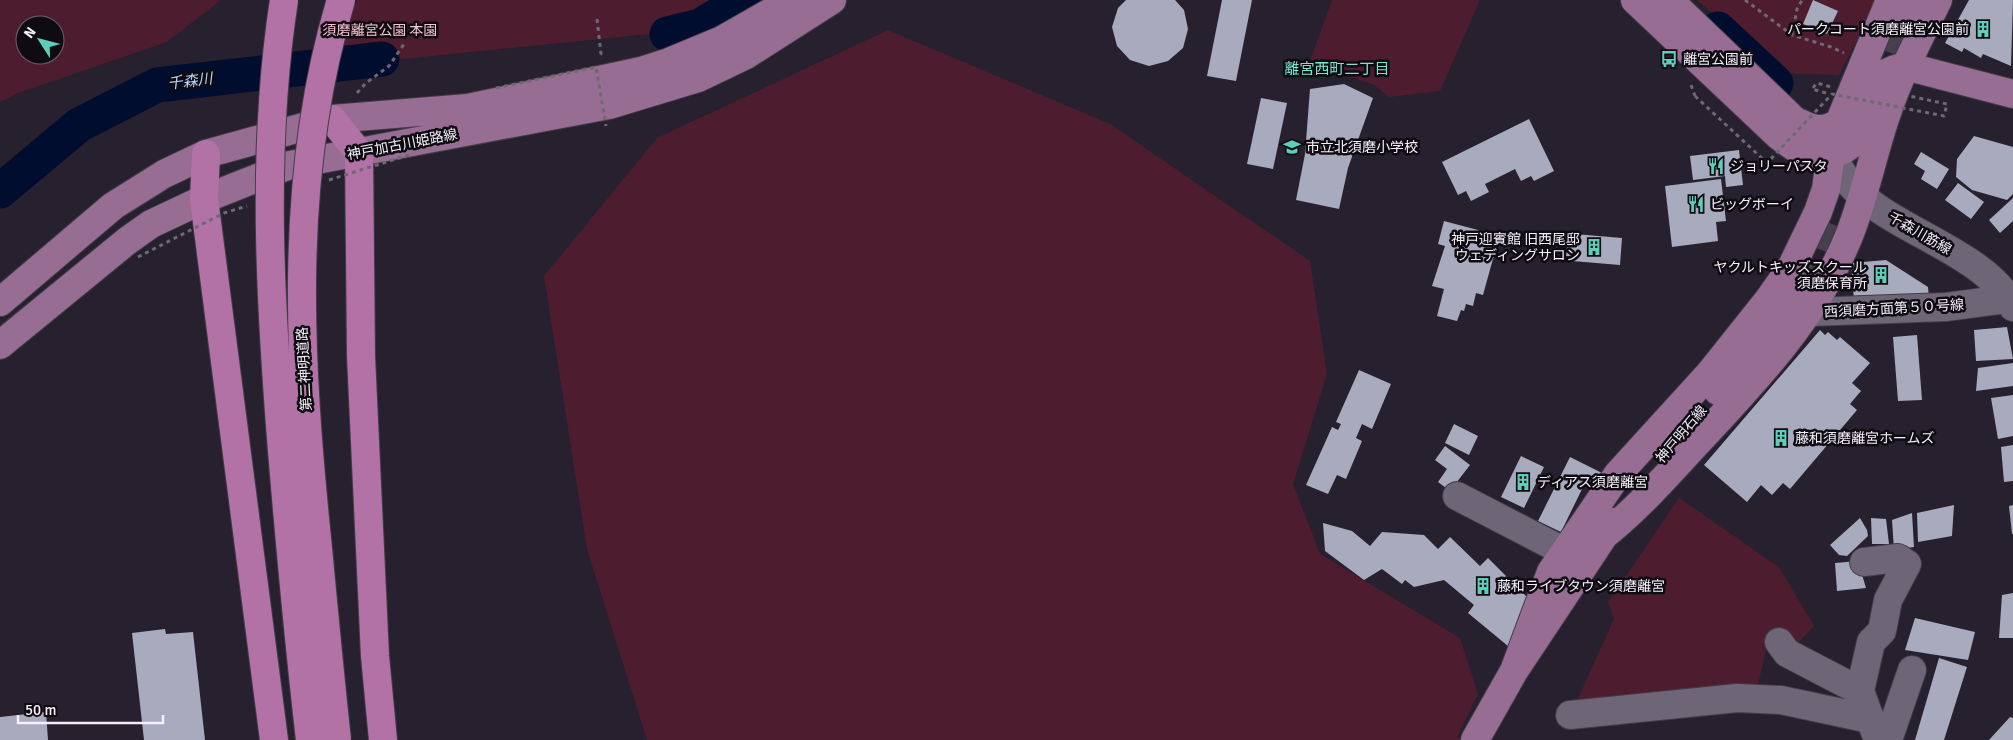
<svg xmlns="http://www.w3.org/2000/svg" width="2013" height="740" viewBox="0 0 2013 740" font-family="Signika,'Noto Sans JP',sans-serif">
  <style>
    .green { fill: #4d1d2f; fill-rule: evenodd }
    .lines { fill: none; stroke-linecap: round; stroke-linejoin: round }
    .river { stroke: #000d2f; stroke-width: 35 }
    .building { fill: #a8aabe }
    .major-tunnel { stroke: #463f4d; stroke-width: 28; stroke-dasharray: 28 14; stroke-linecap: butt }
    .minor-casing { stroke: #423c48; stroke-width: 30 }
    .major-casing { stroke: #423c48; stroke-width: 30 }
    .highway-casing { stroke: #423c48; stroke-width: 30 }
    .path { stroke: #6e6875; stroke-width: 3; stroke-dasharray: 4 4; stroke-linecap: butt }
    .minor { stroke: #6e6577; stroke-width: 28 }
    .major { stroke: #976d93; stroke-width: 28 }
    .highway { stroke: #b272a6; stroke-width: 28 }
    .highway-bridge-casing { stroke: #423c48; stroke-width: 30; stroke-linecap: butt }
    .path-bridge { stroke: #6e6875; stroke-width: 3; stroke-dasharray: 4 4; stroke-linecap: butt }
    .highway-bridge { stroke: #b272a6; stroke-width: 28 }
    .labels { text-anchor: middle; stroke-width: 5; stroke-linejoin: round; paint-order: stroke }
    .poi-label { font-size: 14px; fill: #f4effa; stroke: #0e0b11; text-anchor: start }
    .park-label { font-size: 14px; fill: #f5c2d1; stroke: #0e0b11 }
    .street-label { font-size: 14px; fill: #f4effa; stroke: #0e0b11 }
    .neighbourhood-label { font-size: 15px; fill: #7de3d0; stroke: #0e0b11 }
    .water-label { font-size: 15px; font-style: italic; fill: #bcd7fd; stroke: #0e0b11 }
  </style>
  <rect width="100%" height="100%" fill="#27202e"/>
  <!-- green -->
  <path class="green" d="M0,0H221L167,42L18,93L0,102ZM25,25H55V55H25Z
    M357,0H747L698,29L334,66Z
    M1332,0H1480L1440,91L1389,97L1374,85L1310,61Z
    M1697,0H1878L1839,75L1784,73Z
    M888,30L1110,124L1310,261L1327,374L1293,484L1320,554L1460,638L1478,694L1457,737L1464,740H647L587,549L544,276L657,138Z
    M1679,498L1779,567L1814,626L1794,647L1770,633L1757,689L1575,705L1614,619L1608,602Z"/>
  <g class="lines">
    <!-- river -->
    <path class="river" d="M1718,29L1776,83
      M667,34L700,26L743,0
      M0,191L79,125L157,85L382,59"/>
  </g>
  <!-- building -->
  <path class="building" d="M1126,0H1175L1184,10L1188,29L1183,48L1168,61L1149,66L1130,60L1117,46L1112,27L1118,8Z
    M1222,0H1252L1236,81L1207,76Z
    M1813,0L1838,11L1827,34L1803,24Z
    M1969,0H2013L2011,66L1983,54L1981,58L1964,48L1962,52L1945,43Z
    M1344,84L1373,98L1348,168L1339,209L1296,200L1305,154L1310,89Z
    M1261,98L1287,103L1273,169L1247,164Z
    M1529,119L1554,171L1534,181L1531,176L1521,181L1515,169L1485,184L1489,192L1471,201L1466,191L1458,195L1442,162Z
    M1974,136L2013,147V194L2007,200L1972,190L1956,177L1957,159Z
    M1739,150L1743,185L1726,187L1725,176L1693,180L1690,156Z
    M1921,152L1949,169L1937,189L1921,179L1925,171L1914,164Z
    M1721,179L1726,221L1716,222L1718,241L1672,247L1665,186Z
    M1958,183L1984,202L1971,219L1945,200Z
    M2013,198V221L2000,233L1989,220Z
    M1444,221L1493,234L1490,246L1496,248L1483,295L1476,293L1473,306L1466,304L1464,311L1461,310L1457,321L1437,316L1444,289L1432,286L1445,246L1438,244Z
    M1575,234L1622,238L1620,265L1572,261V256H1566L1568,237H1574Z
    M1886,260L1928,287L1929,298L1854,300L1851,263Z
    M2007,327L2013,359L1976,361L1974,330Z
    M1820,330L1825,335L1828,332L1837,340L1840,337L1870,363L1852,383L1861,391L1850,404L1857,410L1790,489L1783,483L1772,495L1761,485L1747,502L1704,465Z
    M1917,335L1922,400L1898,401L1893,337Z
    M2013,363V386L1976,391L1978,368Z
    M1359,370L1391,384L1372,429L1362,424L1356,438L1362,441L1346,479L1337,475L1328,494L1306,485L1332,427L1338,430L1341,424L1336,422Z
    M2013,395V436L1998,439L1991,398Z
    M1454,424L1478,436L1469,455L1445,443Z
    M2013,445V481L2004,482L2001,447Z
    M1445,446L1470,465L1450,491L1438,482L1447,469L1435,460Z
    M1521,456L1544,467L1524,508L1501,497Z
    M1570,457L1606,475L1599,490L1585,483L1561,532L1538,521Z
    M1954,505L1952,536L1918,542L1917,513Z
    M2013,505V534H2012L2009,506Z
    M1912,513L1914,547L1894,550L1892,520Z
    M1860,518L1867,530L1868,536L1847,556L1839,555L1830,545Z
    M1871,518L1886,519L1889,544H1872Z
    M1323,523L1352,531L1370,546L1382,532L1424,535L1438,549L1450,537L1480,566L1488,558L1529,599L1514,651L1468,613L1474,605L1444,580L1414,587L1405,580L1402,584L1382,569L1364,580L1325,551Z
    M1858,561L1866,588L1837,591L1835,563Z
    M2013,593V638H1999L2002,595Z
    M1915,618L1975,632L1968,660L1905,650Z
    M165,629L166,634L193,632L205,740H144L132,633Z
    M1939,658L1967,667L1944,740H1915Z
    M46,712L48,740H0V717Z
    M2010,717L2013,718V740H1989Z"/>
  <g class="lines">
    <!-- major-tunnel -->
    <path class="major-tunnel" d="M1875,92L1904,14
      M1801,287L1830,212"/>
    <!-- minor casing -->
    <g class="minor-casing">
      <path id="minor" d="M1820,143C1831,153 1836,164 1845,177C1851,187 1862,196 1872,204C1912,235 1991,260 2013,307
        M1810,312L1946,307L2013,298
        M1457,496L1565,552
        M1779,642L1787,653L1860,691L1878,740
        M1860,691L1871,642L1882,631L1888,600L1907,564L1898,558L1864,562
        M1570,715L1737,698L1781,700L1870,719
        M1888,740L1912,670"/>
    </g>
    <!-- major casing -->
    <g class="major-casing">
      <path id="major" d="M1635,0L1779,136C1788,143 1798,151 1810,154C1843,163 1866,133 1881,109
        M1669,0L1795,121C1803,124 1812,130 1821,129C1846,128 1858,96 1874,81C1883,73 1893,69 1905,66L2013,94
        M1904,14L1912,0
        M0,302L113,206L164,174L206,154L332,119L468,108L641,71L669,62L722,40L792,0
        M0,345L127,241L151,224L204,199L290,165L609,105L698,78L746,55L832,0
        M1718,391L1745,361L1801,287
        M1602,537C1638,509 1667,475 1698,442C1757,379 1816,317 1849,236C1865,196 1873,153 1887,113C1900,74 1920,37 1938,0
        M1514,671L1551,572L1618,474L1710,373L1769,299L1792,266L1818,212L1826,189L1831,153L1839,123L1890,0
        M1475,740L1514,671L1613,522"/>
    </g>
    <!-- highway casing -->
    <g class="highway-casing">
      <path id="highway" d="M332,119L359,153L361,356L375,656L383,740
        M206,154L204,199L274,740"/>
    </g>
    <!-- path -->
    <path class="path" d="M1745,0L1792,35L1831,47L1844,53
      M597,19L601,54L597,56
      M1792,35L1797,9L1802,0
      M1691,85L1695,96
      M357,93L366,83L389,66L404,44
      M1826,93L1812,89L1817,83L1831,87"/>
    <!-- minor -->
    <use href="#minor" class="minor"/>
    <!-- major -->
    <use href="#major" class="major"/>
    <!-- highway -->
    <use href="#highway" class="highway"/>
    <!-- highway-bridge casing -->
    <g class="highway-bridge-casing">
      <path id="highway-bridge" d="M284,0C261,149 270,301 282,451C290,547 299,644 310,740
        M337,740C330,676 324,612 318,548C299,365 287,178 341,0"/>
    </g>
    <!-- path-bridge -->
    <path class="path-bridge" d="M496,88L596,67L606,126
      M1695,96L1767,163L1832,94L1944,116L1947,104L1909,96
      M329,180L412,154
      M138,257L224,213L247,206"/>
    <!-- highway-bridge -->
    <use href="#highway-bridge" class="highway-bridge"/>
  </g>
  <!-- icons -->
  <defs>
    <g id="building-bare" transform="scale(1.35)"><path d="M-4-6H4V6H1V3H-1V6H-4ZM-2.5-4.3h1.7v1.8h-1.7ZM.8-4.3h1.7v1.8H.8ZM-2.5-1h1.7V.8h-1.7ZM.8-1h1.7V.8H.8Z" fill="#5cceba" stroke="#0e0b11" stroke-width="2.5" paint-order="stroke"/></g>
    <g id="bus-bare" transform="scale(1.35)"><path d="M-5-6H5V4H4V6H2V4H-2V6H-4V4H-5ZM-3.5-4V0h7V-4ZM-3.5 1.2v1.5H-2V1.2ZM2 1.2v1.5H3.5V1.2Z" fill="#5cceba" stroke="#0e0b11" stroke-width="2.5" paint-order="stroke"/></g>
    <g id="school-bare" transform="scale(1.35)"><path d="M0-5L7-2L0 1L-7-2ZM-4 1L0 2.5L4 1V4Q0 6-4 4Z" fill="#5cceba" stroke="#0e0b11" stroke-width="2.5" paint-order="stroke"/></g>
    <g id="restaurant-bare" transform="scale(1.35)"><path d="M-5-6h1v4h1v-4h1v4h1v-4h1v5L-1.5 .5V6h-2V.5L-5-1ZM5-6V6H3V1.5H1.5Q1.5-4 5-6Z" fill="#5cceba" stroke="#0e0b11" stroke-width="2.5" paint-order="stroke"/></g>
  </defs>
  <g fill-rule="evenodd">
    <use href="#building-bare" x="1983" y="29"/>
    <use href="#bus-bare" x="1669" y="59"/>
    <use href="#school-bare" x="1292" y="147"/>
    <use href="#restaurant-bare" x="1716" y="166"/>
    <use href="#restaurant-bare" x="1696" y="204"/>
    <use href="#building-bare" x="1594" y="247"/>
    <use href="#building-bare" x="1881" y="275"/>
    <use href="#building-bare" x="1781" y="438"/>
    <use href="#building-bare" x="1523" y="482"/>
    <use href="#building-bare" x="1483" y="586"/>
  </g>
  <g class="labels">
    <!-- poi labels -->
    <g class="poi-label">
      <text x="1969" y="34" text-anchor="end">パークコート須磨離宮公園前</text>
      <text x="1683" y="64">離宮公園前</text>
      <text x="1306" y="152">市立北須磨小学校</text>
      <text x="1730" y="171">ジョリーパスタ</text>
      <text x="1710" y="209">ビッグボーイ</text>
      <text x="1580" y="244" text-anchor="end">神戸迎賓館 旧西尾邸<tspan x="1580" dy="16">ウェディングサロン</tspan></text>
      <text x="1867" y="272" text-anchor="end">ヤクルトキッズスクール<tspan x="1867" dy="16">須磨保育所</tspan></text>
      <text x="1795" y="443">藤和須磨離宮ホームズ</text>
      <text x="1537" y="487">ディアス須磨離宮</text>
      <text x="1497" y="591">藤和ライブタウン須磨離宮</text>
    </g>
    <!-- park labels -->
    <g class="park-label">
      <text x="380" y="35">須磨離宮公園 本園</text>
    </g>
    <!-- street labels -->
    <g class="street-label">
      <text transform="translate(402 144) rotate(-11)" y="5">神戸加古川姫路線</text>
      <text transform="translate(1920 233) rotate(30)" y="5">千森川筋線</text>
      <text transform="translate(1894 308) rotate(-3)" y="5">西須磨方面第５０号線</text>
      <text transform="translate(304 369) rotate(-93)" y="5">第二神明道路</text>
      <text transform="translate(1681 434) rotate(-50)" y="5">神戸明石線</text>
    </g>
    <!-- neighbourhood labels -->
    <g class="neighbourhood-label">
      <text x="1337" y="74">離宮西町二丁目</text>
    </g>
    <!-- water labels -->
    <g class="water-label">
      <text transform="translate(190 81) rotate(-7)" y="5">千森川</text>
    </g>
  </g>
  <!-- north arrow -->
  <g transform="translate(40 40) rotate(306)"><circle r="24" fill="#0e0b11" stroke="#6a666e"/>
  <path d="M0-4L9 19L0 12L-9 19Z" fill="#5cceba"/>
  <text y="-8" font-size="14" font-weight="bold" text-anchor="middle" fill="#f4effa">N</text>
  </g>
  <!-- scale -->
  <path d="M18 715v8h145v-8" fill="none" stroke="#f4effa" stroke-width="2.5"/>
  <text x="25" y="715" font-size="15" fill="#f4effa" stroke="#0e0b11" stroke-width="4" paint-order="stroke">50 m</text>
</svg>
